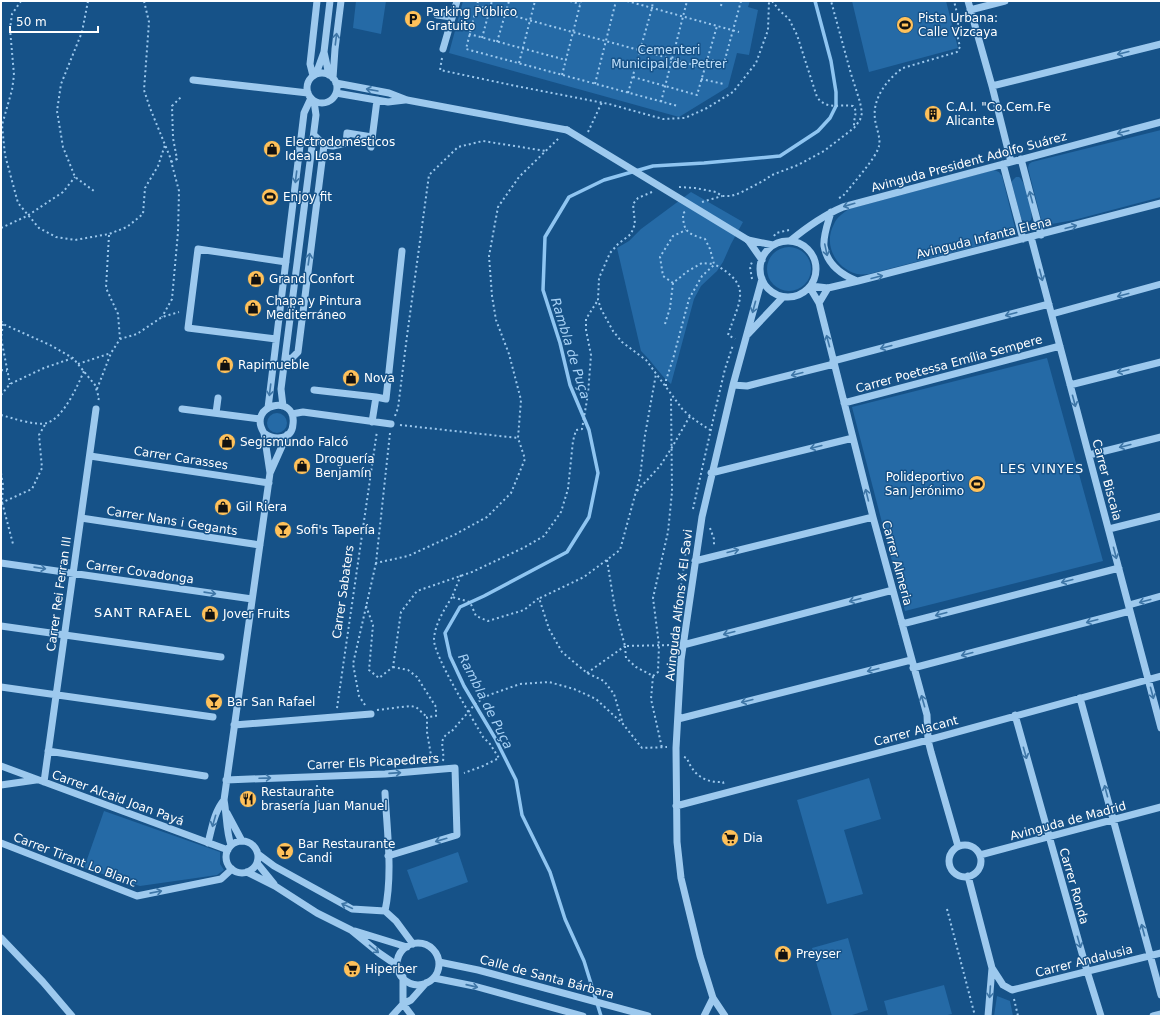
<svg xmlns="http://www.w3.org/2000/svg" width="1162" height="1017" viewBox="0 0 1162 1017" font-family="'DejaVu Sans',sans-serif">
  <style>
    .green { fill: #256aa6 }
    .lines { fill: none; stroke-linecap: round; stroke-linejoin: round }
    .stream { stroke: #8fc5f1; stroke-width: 3.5 }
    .path { stroke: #9dc9ee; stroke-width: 2; stroke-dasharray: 2 3; stroke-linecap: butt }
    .minor { stroke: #9dc9ee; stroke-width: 7 }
    .path-bridge { stroke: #9dc9ee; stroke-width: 2; stroke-dasharray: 2 3; stroke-linecap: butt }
    .minor-bridge { stroke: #9dc9ee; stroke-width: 7 }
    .oneway { stroke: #3e76a7 }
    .labels { text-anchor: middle; stroke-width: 3; stroke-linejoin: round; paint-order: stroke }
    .poi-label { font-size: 12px; fill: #fff; stroke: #165288; text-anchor: start }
    .park-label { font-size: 12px; fill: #c2e1fb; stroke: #165288 }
    .street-label { font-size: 12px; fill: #fff; stroke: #165288 }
    .water-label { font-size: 13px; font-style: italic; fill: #a8d2f6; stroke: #165288 }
    .neighbourhood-label { font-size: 13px; letter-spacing: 1px; fill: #fff; stroke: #165288 }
  </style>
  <rect width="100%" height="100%" fill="#165288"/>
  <!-- green -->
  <path class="green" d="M356,1H386L381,34L353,28Z
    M463,1H750L748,7L758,10L749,55L737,53L728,87L679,117L449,53Z
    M852,1H946L958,48L869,72Z
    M1161,130V197L1074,220L1046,225L1042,223L1028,168L1029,164L1032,162Z
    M994,170L999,172L1002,176L1016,232L1014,235L993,242L869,274C865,274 861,275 857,274C835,268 823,244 834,224C837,217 843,213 849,209Z
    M1016,177H1019C1025,180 1034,214 1031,220L1028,222L1022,220L1021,218L1012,184V181Z
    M691,192L743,222L731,244L723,262L717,271L701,286L694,299L671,384C659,374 652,361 641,351L617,248L629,241L641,229Z
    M767 269a22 22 0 1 1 44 0a22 22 0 1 1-44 0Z
    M1047,358L1103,561L905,611L852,407Z
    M267 423a10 10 0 1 1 20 0a10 10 0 1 1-20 0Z
    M869,778L881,819L844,830L863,894L827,904L797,800Z
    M104,811L220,852V864L224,870L217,875L140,886L84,868Z
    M458,852L468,882L418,900L407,870Z
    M848,938L868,1010L849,1016H832L812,948Z
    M944,985L952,1014L943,1016H888L884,1001Z
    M997,996L1010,1001L1013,1016H994Z"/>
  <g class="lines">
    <!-- stream -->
    <path class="stream" d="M601,1016L584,961L565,919L550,872L522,815L516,780L495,738L464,686L450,656L445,633L460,607L484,596L567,552L589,517L598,473L589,430L570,385L560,343L543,290L545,237L569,197L604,180L653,166L704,163L780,156L818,131L830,118L836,106V92L831,61L815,1"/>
    <!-- path -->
    <path class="path" d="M21,1L12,14L10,29L14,75L12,90L2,125L5,155L18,203L39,228L56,237L75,240L109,234L127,227L143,214L145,188L158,166L165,145
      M88,1L82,32L61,84L57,111L63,147L75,177L94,191
      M144,1L149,22L144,90L150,108L170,157L179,191L178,232L172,299L162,317
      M478,1L466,49L678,106
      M570,1L580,4
      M627,1L739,32
      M772,1L780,11L789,19L797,35L817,97C826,110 838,104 853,106L856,111L854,122V127
      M477,6L705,68
      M721,6L722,1
      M469,34L566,60
      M482,38L492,1
      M497,42L509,1
      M442,58L440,70L516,86L609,104L663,119L685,118L707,108L733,92L756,63L768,30L769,1
      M707,59L724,63L741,1
      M519,63L535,1
      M562,75L581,1
      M633,77L697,95L717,26
      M701,79L724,84
      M595,84L616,1
      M628,93L652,8L653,1
      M661,102L687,1
      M588,132L602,102
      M171,162L177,159L173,138L172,106L181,97
      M679,187L695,188L716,192L722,196H731L740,193L763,181L772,175L798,165L824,151L854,128L860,120L862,113L860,102L851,74L831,1
      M652,192L638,198L633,204L635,224L631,234L618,244L610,253L599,278L598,300L601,309L613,331L622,342L646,360L683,410L695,420L710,430
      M839,198L843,196C851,186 877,157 879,146C881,138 876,128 875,119C872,99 887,79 903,68L957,52L960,47L956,30L959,21L954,1
      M702,202L722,196
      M685,212L683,213C683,232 688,234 705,239L710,249L714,264C754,286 739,300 728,335L735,339
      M1,228L27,216L63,192L75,177
      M109,235L106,288L118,314L120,339
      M774,236L776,233L789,230
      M752,279L750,267L752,262
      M673,283L663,276L660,257L673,236L686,230
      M1,321L3,324L50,345L73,358L95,385L99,398L98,401
      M3,324L1,338L10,384
      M665,324L670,308L673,283L688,271L702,263L714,264
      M78,364L111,353
      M1,370L7,371
      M666,386V380L673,359L689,299L702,276L714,265
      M97,389L111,353L120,339L137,334L162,317L179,312
      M1,395L10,384L44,368L73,358
      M1,415C12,418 35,426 47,423C64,417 77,387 84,371
      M395,416L398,408L407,336L429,175L458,147L483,141L546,151
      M400,425L518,438
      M390,433L376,563L408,556L454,535L487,517L511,493L525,459L518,438L521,400L509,354L496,320L492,296L489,256L498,207L519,177L559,138
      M1,473L3,485L2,502L13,544
      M637,491L660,466L671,449L690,416
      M1,503L32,489L42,468L39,435L46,423
      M693,509L716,407L725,369L733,345
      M710,528L714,539V546
      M607,560L615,609L625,646L674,645
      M461,575L452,597L470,602L476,616L488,621L524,610L539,598L549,629L562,652L587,673L604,681L614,694L623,724
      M452,597C444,610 435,624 434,639C433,655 473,719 483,737L490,744L499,758L483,766L464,773
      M540,598L584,577L620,550L640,477L645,435L656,374
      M366,606L373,625L369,670L379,678L393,667L401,612L417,591L472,572L523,548L544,536L561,512L568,489L573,441L576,430L582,429L588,394L591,355L586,330V319L598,300
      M676,620L686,551
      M625,646L626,658L636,667L653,676L651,699L662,748
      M393,667L408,670L417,677L436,707V716L427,717V732L432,761
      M587,673L625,646
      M653,676L658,672L659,645L653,598L668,532L672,492L671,396
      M520,684L549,682L574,689L596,699L623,724L642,748L667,747
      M365,705L359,696L353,664L376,563
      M337,708L377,431
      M377,710L410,706L416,707L427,717
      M684,757L687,758C693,775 705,783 723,782L724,785
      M443,761C445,747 436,739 452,731
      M317,785L318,807
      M947,909L975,1016
      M1014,999L1018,1016"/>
    <!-- minor -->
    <path class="minor" d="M968,1L992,86L1011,162
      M970,10L1005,1
      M437,15L452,17
      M443,49L457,1
      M324,52L329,75
      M307 88a15 15 0 1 1 30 0a15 15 0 1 1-30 0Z
      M316,74L324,52L330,1
      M313,76L310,64L317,1
      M333,78L335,49L341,1
      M193,80L308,93
      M336,83L389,93L407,100L567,130
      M992,86L1161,44
      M336,93L388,102L405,100
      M324,145L333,146L346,143L347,133L372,137
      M371,147L377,100
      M1021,159L1041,235
      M1003,164L1023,239
      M831,212C828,223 823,235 824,246C827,264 842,275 857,281
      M1031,237L1161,728
      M748,240L773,245
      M748,240L762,260
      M760 269a28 28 0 1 1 56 0a28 28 0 1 1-56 0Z
      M790,241C807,227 824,215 843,207L1161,122
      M811,286L828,288L858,281L1161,203
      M810,288L819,303L873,517L927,715L928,740L931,752L958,846
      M819,303L828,288
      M1052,314L1161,284
      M748,334L783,297
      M276,339L188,328L198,249L286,262
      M285,359L292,358L298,352L324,145L314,135
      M833,361L1049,304
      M733,385L747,386L834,364
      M1070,385L1161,362
      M314,390L376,397L372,422
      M376,397L386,399L402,251
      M844,403L1060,346
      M283,406L281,389L316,115L314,101
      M268,408L304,113L311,98
      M182,409L260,419
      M216,413L218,398
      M292,414L303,412L391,424
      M1089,455L1161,437
      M90,456L269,483
      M270,473L287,435
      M711,473L853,438
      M81,518L260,545
      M1109,529L1161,516
      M695,561L873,517
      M1,563L252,599
      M1129,605L1161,596
      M902,624L1119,568
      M1,626L221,657
      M683,645L893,590
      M913,668L1130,611
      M1,687L213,717
      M1080,698L1161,995
      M1015,715L1087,971L1101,1016
      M678,719L911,660
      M234,725L371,714
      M48,751L205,776
      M1,766L228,850
      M226,780L385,774L455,768L457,835L388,856
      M44,782L96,409
      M1,785L36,780
      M385,793C387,831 393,874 385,911
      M676,806L928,740L1161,676
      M227,813L242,841
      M226 857a16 16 0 1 1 32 0a16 16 0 1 1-32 0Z
      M1,843L137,896L221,879L232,869
      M208,843C212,828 214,812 224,800
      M231,845C226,831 227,816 224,800L270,473L264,433C246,404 297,393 293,424C292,440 275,441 264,433
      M949 861a16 16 0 1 1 32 0a16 16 0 1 1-32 0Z
      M258,854L274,866L352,909L385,911L396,921L413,944
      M980,855L1161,807
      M257,863L274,884
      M247,872L275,886L317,913L351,930L379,953L398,966
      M968,876L992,968L1003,985L1012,990L1161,953
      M355,931L407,947
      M1,938L43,982L72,1016
      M397 964a21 21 0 1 1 42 0a21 21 0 1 1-42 0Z
      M439,962L478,970L648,1016
      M403,977V1004L412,1016
      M434,978L474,986L583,1016
      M392,1016L403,1004L411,1000L426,983
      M704,1016L713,998
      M725,1016L713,998L700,956L681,878L677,842L676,748L681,660L702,517L733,385L762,279
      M988,1016L992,968
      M1153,1016L1161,1014"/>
    <!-- path-bridge -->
    <path class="path-bridge" d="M452,731L476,703L489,695L520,684"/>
    <!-- minor-bridge -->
    <path class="minor-bridge" d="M567,130L748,240"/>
  </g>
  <!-- one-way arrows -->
  <defs><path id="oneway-shaft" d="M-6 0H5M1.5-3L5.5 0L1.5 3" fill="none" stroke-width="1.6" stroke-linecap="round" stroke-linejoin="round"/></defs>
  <g class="oneway">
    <use href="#oneway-shaft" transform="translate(336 39) rotate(-83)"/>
    <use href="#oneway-shaft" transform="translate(1123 53) rotate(166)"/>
    <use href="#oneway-shaft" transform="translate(372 90) rotate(-170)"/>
    <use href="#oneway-shaft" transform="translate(1123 132) rotate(165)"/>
    <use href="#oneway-shaft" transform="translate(296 177) rotate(97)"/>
    <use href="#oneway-shaft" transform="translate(1031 197) rotate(-105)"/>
    <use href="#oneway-shaft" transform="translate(849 205) rotate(164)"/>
    <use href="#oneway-shaft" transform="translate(1071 227) rotate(-15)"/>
    <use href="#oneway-shaft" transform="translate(826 250) rotate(78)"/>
    <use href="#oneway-shaft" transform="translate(309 259) rotate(-82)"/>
    <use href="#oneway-shaft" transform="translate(1041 275) rotate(75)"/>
    <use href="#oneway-shaft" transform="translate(877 277) rotate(-14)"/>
    <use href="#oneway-shaft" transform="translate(1123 295) rotate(165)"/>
    <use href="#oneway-shaft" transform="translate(754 307) rotate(105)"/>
    <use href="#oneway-shaft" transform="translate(1011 314) rotate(165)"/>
    <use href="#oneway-shaft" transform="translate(828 341) rotate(-105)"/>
    <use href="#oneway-shaft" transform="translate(886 347) rotate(165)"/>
    <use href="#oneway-shaft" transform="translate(1123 371) rotate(166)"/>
    <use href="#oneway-shaft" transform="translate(797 374) rotate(166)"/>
    <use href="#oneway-shaft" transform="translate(270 390) rotate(97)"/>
    <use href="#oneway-shaft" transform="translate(1074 401) rotate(75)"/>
    <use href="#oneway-shaft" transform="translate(1125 446) rotate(166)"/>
    <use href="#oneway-shaft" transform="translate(816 447) rotate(166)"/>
    <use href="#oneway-shaft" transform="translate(867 495) rotate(-104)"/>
    <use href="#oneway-shaft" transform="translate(733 551) rotate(-14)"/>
    <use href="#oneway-shaft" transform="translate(1115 553) rotate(75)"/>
    <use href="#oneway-shaft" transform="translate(40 568) rotate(8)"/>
    <use href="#oneway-shaft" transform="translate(1067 581) rotate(165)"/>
    <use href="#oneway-shaft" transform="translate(210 593) rotate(8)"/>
    <use href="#oneway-shaft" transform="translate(855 600) rotate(165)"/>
    <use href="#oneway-shaft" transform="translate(1145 601) rotate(165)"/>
    <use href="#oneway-shaft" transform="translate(941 614) rotate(165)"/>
    <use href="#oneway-shaft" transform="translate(1092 621) rotate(165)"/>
    <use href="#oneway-shaft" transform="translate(729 633) rotate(165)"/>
    <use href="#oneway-shaft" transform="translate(967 654) rotate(165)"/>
    <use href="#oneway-shaft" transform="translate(873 670) rotate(166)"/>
    <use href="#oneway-shaft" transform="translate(1152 693) rotate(75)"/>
    <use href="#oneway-shaft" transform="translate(747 701) rotate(166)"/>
    <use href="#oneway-shaft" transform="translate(923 701) rotate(-106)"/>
    <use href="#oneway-shaft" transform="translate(1025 753) rotate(74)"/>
    <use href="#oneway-shaft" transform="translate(395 773) rotate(-4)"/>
    <use href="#oneway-shaft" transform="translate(265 778) rotate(-2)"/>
    <use href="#oneway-shaft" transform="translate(1106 791) rotate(-105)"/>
    <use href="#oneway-shaft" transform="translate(214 821) rotate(106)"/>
    <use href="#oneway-shaft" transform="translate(441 840) rotate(164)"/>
    <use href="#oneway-shaft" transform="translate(156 892) rotate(-11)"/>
    <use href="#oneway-shaft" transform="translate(347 906) rotate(-155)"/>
    <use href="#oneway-shaft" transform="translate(1143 930) rotate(-105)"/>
    <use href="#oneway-shaft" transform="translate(1079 942) rotate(74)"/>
    <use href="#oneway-shaft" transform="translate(374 949) rotate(39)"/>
    <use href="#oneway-shaft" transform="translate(472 986) rotate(13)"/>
    <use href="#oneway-shaft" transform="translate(990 992) rotate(94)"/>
  </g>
  <!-- icons -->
  <defs>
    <g id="parking-disc" transform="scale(0.9)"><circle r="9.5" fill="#ffc15a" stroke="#165288"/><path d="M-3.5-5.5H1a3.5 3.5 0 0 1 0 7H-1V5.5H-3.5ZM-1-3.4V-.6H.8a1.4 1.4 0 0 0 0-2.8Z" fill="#111"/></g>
    <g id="stadium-disc" transform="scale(0.9)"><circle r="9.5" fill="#ffc15a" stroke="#165288"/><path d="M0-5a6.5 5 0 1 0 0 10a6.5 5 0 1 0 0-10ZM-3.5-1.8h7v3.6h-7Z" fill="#111"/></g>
    <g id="building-disc" transform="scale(0.9)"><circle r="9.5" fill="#ffc15a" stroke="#165288"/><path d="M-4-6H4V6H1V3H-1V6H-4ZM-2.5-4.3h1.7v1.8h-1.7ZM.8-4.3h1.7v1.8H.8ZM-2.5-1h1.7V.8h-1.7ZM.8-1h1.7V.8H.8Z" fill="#111"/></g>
    <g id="shop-disc" transform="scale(0.9)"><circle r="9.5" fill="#ffc15a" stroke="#165288"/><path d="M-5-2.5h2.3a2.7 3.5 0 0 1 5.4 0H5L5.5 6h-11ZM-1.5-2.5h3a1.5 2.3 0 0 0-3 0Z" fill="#111"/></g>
    <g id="bar-disc" transform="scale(0.9)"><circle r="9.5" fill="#ffc15a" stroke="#165288"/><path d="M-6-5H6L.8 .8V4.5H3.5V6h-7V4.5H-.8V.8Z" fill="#111"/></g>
    <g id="restaurant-disc" transform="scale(0.9)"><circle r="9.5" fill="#ffc15a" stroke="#165288"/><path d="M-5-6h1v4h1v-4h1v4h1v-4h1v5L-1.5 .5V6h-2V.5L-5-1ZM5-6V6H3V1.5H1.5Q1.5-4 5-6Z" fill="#111"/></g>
    <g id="supermarket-disc" transform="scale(0.9)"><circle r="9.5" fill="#ffc15a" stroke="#165288"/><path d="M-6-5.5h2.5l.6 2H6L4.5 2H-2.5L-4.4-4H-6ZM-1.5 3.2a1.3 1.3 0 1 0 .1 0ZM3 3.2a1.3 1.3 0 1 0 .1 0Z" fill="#111"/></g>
  </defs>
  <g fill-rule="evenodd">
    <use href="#parking-disc" x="413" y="19"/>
    <use href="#stadium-disc" x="905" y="25"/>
    <use href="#building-disc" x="933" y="114"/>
    <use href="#shop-disc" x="272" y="149"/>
    <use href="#stadium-disc" x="270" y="197"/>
    <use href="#shop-disc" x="256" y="279"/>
    <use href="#shop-disc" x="253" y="308"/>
    <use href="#shop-disc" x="225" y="365"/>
    <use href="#shop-disc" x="351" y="378"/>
    <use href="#shop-disc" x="227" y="442"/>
    <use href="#shop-disc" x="302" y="466"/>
    <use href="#stadium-disc" x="977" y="484"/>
    <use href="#shop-disc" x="223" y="507"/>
    <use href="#bar-disc" x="283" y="530"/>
    <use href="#shop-disc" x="210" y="614"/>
    <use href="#bar-disc" x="214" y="702"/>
    <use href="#restaurant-disc" x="248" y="799"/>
    <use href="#supermarket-disc" x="730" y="838"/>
    <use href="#bar-disc" x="285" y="851"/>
    <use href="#shop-disc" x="783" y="954"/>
    <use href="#supermarket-disc" x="352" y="969"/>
  </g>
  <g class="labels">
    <!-- poi labels -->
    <g class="poi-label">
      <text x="426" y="16">Parking Público<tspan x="426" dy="14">Gratuito</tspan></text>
      <text x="918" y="22">Pista Urbana:<tspan x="918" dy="14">Calle Vizcaya</tspan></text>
      <text x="946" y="111">C.A.I. "Co.Cem.Fe<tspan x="946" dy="14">Alicante</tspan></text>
      <text x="285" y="146">Electrodomésticos<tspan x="285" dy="14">Idea Losa</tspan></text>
      <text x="283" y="201">Enjoy fit</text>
      <text x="269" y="283">Grand Confort</text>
      <text x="266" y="305">Chapa y Pintura<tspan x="266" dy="14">Mediterráneo</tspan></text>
      <text x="238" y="369">Rapimueble</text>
      <text x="364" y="382">Nova</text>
      <text x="240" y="446">Segismundo Falcó</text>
      <text x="315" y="463">Droguería<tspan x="315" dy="14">Benjamín</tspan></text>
      <text x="964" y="481" text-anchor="end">Polideportivo<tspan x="964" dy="14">San Jerónimo</tspan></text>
      <text x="236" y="511">Gil Riera</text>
      <text x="296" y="534">Sofi's Tapería</text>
      <text x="223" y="618">Jover Fruits</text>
      <text x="227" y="706">Bar San Rafael</text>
      <text x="261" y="796">Restaurante<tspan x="261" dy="14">brasería Juan Manuel</tspan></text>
      <text x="743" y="842">Dia</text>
      <text x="298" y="848">Bar Restaurante<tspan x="298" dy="14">Candi</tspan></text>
      <text x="796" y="958">Preyser</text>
      <text x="365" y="973">Hiperber</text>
    </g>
    <!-- park labels -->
    <g class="park-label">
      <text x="669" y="54">Cementeri<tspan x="669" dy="14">Municipal de Petrer</tspan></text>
    </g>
    <!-- street labels -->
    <g class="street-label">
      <text transform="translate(969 162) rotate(-15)" y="4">Avinguda President Adolfo Suárez</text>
      <text transform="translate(984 238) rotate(-14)" y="4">Avinguda Infanta Elena</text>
      <text transform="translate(949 364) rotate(-15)" y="4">Carrer Poetessa Emília Sempere</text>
      <text transform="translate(181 458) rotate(9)" y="4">Carrer Carasses</text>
      <text transform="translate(1107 480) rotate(75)" y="4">Carrer Biscaia</text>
      <text transform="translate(172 521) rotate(9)" y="4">Carrer Nans i Gegants</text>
      <text transform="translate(897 563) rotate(75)" y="4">Carrer Almeria</text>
      <text transform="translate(140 572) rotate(8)" y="4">Carrer Covadonga</text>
      <text transform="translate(343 592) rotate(-82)" y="4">Carrer Sabaters</text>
      <text transform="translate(59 594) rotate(-82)" y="4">Carrer Rei Ferran III</text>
      <text transform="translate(679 605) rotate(-83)" y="4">Avinguda Alfons X El Savi</text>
      <text transform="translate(916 731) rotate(-15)" y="4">Carrer Alacant</text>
      <text transform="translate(373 762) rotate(-3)" y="4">Carrer Els Picapedrers</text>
      <text transform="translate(118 798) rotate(20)" y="4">Carrer Alcaid Joan Payá</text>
      <text transform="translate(1068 821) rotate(-15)" y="4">Avinguda de Madrid</text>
      <text transform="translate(75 860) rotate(21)" y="4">Carrer Tirant Lo Blanc</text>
      <text transform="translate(1074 886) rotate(74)" y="4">Carrer Ronda</text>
      <text transform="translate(1084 961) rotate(-14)" y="4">Carrer Andalusia</text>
      <text transform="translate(547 977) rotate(15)" y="4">Calle de Santa Bárbara</text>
    </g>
    <!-- water labels -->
    <g class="water-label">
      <text transform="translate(571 348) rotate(73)" y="5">Rambla de Puça</text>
      <text transform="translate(486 701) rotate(63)" y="5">Rambla de Puça</text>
    </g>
    <!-- neighbourhood labels -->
    <g class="neighbourhood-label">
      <text x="1042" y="473">LES VINYES</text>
      <text x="143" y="617">SANT RAFAEL</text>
    </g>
  </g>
  <!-- border -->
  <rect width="1162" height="1017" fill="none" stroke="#ffffff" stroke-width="4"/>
  <!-- scale -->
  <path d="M10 26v6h88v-6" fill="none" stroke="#ffffff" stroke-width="2"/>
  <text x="16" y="26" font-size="12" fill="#ffffff" stroke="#165288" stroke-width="3" paint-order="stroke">50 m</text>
</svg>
